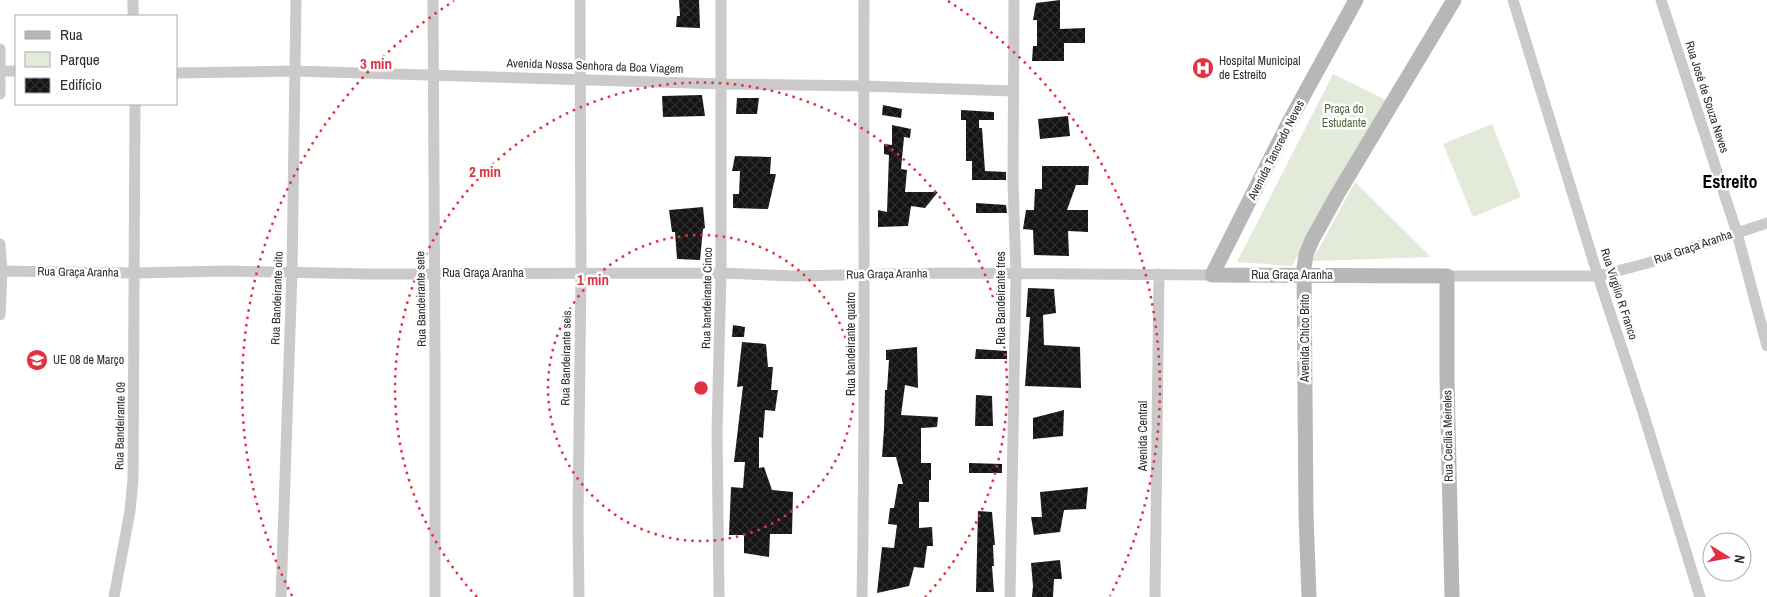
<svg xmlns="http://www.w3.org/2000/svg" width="1767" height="597" viewBox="0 0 1767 597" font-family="'Archivo Narrow',sans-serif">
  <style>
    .green { fill: #e3eada }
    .building { fill: url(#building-cross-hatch) }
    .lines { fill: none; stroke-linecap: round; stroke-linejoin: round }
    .minor { stroke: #cacaca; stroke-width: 11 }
    .secondary { stroke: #b7b7b7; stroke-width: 15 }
    .ring { fill: none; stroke: #e13142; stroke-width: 2.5; stroke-dasharray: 2.5 5 }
    .labels { text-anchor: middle; stroke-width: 5; stroke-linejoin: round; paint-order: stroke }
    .poi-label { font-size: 12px; fill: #2d2d2d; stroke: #fff; text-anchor: start }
    .street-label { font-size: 12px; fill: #2d2d2d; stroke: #fff }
    .park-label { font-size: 12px; fill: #51673b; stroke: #fff }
    .district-label { font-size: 18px; font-weight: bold; fill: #000; stroke: #fff }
    .centre { fill: #e13142; stroke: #fff; stroke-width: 2.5 }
    .ring-label { font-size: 15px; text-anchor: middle; font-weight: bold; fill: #e13142; stroke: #fff; stroke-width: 5; stroke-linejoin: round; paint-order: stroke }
  </style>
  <defs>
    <pattern id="building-cross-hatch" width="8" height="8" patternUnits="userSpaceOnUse" patternTransform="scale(1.25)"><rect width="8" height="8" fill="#141414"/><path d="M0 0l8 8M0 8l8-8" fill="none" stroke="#2e2e2e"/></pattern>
  </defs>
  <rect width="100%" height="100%" fill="#fff"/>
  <!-- green -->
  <path class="green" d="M1333,74L1386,100L1292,266L1237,262Z
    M1492,124L1521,197L1473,217L1443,144Z
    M1355,182L1431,257L1312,261Z"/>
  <!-- building -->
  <path class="building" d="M679,0H699L700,28L676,27L677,16H680Z
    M1060,0V29L1085,28V43H1064V61H1032L1033,46H1037V20H1033L1036,3Z
    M702,95L705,116L663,117L662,96Z
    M737,98H759L757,114H736Z
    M883,105L902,109L901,118L882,115Z
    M961,110L994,112V120H979V128H982L985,171L1006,172V180H972V161H966V120H961Z
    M1068,116L1070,136L1040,139L1038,119Z
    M892,125L911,129L910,138L904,137L901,169L907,170L905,192H938L925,208L911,206L908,226L878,227V210L887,212L889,155L884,154V144L892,145Z
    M735,156L771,157L770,174H776L768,209L733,208V194H739L740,171H732Z
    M1042,166H1089L1088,185H1076L1067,210H1088V232L1068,231L1069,256L1034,255L1033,230L1023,229L1026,210H1034L1035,189H1042Z
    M976,203L1006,205L1007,213H976Z
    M703,207L705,228L703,229L700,260L677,259L675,232H672L669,210Z
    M1028,288L1054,289L1056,313L1043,315L1044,345L1080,347L1081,388L1025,386L1030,317H1026Z
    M733,325L745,327L744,337H732Z
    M742,342L766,344L768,367H773L771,390H778L775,411L765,410L763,438L759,437V468L764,467L772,490L793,492L792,534H770L769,557L744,553V535H729L731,487L743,488L745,462H734L743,386L737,387Z
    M917,347L918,388L905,385L901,415L938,417L937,427L921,428V463H931V480H929V502H919V528L932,527L933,546H927L924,568L914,567L909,586L877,593L882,547L894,548L897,525L888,524L890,508H894L898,484H903L896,457H882L884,429L885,390H887L889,360H886V350Z
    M976,349L1007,351V359H975Z
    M976,395L992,396L993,426H975Z
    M1064,410L1063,436L1033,439V418Z
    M969,463L1002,464V473H969Z
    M1088,487L1086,509L1064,510L1060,532L1034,535L1031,517H1042L1040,492Z
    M978,511L992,512L995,545H993L994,566H992L994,592H976Z
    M1060,560L1062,579H1054L1053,597H1032L1033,586L1031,563Z"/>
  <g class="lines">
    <!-- minor -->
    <path class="minor" d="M133,0V16
      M433,0L435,358V597
      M1513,0L1598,276L1642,409L1700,597
      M1661,0L1737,233L1767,346
      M0,49V94
      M0,71H16
      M176,73L294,71L722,84L864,86L1013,91
      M0,244L2,271L0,315
      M0,271L135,273L226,271L368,274L721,273L794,276L944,273L1212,275
      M1447,276H1598L1648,263L1767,223
      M114,597L130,511L133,479L135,104
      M281,597L292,272L296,0
      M579,597L578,520L581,273L580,0
      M719,597L717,431L721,273V0
      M862,597C866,398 863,199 864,0
      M1010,597L1016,274L1013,182L1014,0
      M1155,597L1159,274"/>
    <!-- secondary -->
    <path class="secondary" d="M1356,0L1289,122L1212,275L1447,276V379L1452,597
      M1309,597L1306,514L1304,268L1306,255L1312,240L1337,195L1454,0"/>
  </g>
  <!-- distance rings -->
  <g class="ring">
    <circle cx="701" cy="388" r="153"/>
    <path d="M477 597A306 306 0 1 1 925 597"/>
    <path d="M292 596A459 459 0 0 1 454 1M948 1A459 459 0 0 1 1110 596"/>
  </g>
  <!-- icons -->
  <defs>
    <g id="hospital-disc" transform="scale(1.125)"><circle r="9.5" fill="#e13142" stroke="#fff"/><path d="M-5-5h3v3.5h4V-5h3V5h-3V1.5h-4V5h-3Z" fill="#fff"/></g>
    <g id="school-disc" transform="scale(1.125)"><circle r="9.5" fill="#e13142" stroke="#fff"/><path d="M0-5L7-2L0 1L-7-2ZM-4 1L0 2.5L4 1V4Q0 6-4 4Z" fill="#fff"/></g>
  </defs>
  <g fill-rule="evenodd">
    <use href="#hospital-disc" x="1203" y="68"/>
    <use href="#school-disc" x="37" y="360"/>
  </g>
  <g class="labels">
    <!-- poi labels -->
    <g class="poi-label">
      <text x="1219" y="65">Hospital Municipal<tspan x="1219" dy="14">de Estreito</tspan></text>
      <text x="53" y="364">UE 08 de Março</text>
    </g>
    <!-- street labels -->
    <g class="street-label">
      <text transform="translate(595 66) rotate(2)" y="4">Avenida Nossa Senhora da Boa Viagem</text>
      <text transform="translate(1707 97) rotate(72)" y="4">Rua José de Souza Neves</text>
      <text transform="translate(1276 150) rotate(-63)" y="4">Avenida Tancredo Neves</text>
      <text transform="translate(1693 247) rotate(-19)" y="4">Rua Graça Aranha</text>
      <text transform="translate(78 272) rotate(1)" y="4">Rua Graça Aranha</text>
      <text x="483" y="277">Rua Graça Aranha</text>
      <text transform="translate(887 274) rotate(-1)" y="4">Rua Graça Aranha</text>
      <text x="1292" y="279">Rua Graça Aranha</text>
      <text transform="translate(1619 294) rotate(72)" y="4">Rua Virgilio R Franco</text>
      <text transform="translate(277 298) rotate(-88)" y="4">Rua Bandeirante oito</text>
      <text transform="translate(707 298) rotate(-89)" y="4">Rua bandeirante Cinco</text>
      <text transform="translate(1001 298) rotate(-90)" y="4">Rua Bandeirante tres</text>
      <text transform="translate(421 299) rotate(-91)" y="4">Rua Bandeirante sete</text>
      <text transform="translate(1305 338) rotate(-90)" y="4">Avenida Chico Brito</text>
      <text transform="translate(851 344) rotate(-90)" y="4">Rua bandeirante quatro</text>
      <text transform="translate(566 358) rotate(-89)" y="4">Rua Bandeirante seis</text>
      <text transform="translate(120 426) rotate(-89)" y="4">Rua Bandeirante 09</text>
      <text transform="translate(1143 436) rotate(-90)" y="4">Avenida Central</text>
      <text transform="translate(1448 436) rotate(-91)" y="4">Rua Cecília Meireles</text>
    </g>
    <!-- park labels -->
    <g class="park-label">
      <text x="1344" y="113">Praça do<tspan x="1344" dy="14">Estudante</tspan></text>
    </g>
    <!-- district labels -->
    <g class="district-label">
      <text x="1730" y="188">Estreito</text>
    </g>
  </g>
  <circle cx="701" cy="388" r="8" class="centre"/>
  <g class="ring-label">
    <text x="376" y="69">3 min</text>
    <text x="485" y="177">2 min</text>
    <text x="593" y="285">1 min</text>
  </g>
  <!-- legend -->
  <rect x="15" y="15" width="162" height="90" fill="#ffffff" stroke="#ababab"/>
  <rect x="25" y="31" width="25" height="8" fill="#b7b7b7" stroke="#ababab"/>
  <text x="60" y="40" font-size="15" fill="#2d2d2d">Rua</text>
  <rect x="25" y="52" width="25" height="15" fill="#e3eada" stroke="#ababab"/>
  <text x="60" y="65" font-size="15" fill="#2d2d2d">Parque</text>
  <rect x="25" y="78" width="25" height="15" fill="url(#building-cross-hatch)" stroke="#ababab"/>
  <text x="60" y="90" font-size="15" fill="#2d2d2d">Edifício</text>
  <!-- north arrow -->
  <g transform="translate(1727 557) rotate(100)"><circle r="24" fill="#ffffff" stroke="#ababab"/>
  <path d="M0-4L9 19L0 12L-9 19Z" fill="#e13142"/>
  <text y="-8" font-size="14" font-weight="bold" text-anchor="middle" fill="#2d2d2d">N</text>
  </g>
</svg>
